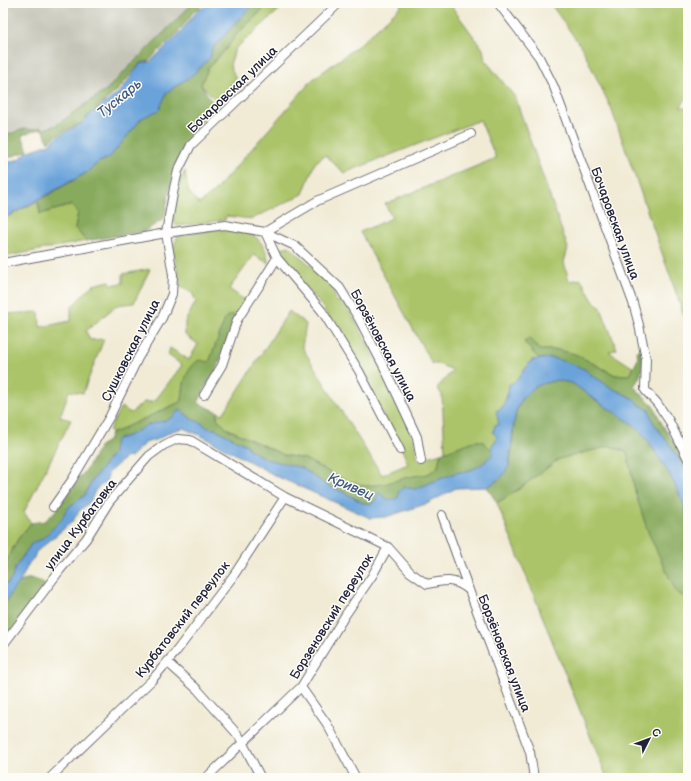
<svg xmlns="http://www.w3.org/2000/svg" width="691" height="781" viewBox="0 0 691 781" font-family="'Balsamiq Sans',sans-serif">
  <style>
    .industrial { fill: #c5c5b8 }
    .green { fill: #abc469; stroke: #667352 }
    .forest { fill: #88aa5d; stroke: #55664c }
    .water { fill: #6ba3da; stroke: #46628a }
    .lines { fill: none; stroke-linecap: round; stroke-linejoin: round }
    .minor-casing { stroke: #6a6871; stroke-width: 10 }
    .minor { stroke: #fff; stroke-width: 8 }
    .labels { text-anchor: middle; stroke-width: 3; stroke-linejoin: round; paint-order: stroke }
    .street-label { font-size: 13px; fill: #22223b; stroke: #fdfcf7 }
    .water-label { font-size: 14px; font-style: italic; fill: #435c83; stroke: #fdfcf7 }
  </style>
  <rect width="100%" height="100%" fill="#fdfcf7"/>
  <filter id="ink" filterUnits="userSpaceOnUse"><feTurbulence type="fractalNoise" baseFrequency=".025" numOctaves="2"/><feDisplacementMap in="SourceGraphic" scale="8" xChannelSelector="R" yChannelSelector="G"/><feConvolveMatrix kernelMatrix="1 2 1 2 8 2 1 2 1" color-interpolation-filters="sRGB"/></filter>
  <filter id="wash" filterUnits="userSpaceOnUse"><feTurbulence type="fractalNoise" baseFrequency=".012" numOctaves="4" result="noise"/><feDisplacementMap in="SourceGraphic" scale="16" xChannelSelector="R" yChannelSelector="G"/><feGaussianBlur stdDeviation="0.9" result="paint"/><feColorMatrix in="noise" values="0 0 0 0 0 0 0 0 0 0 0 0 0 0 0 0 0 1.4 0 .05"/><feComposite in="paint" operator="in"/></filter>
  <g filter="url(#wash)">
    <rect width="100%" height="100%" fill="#f1ebd5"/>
    <!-- industrial -->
    <path class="industrial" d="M3,3H193L106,90L56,125L43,129L41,127L30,130L27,128L3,136Z"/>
    <!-- green -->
    <path class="green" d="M270,3H287L235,49L230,65L236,79L217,101L201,85L208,68L227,48L236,35Z
      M400,3H449L483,49L485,60L515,97L568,248L564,262L569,281L581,279L593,301L600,306L617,349L609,352L634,368L630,375H615L575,354L558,350H540L529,338L524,342L539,359L532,360L515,382L509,384L508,393L502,408L499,425L495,428L493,433L498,436L496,440L492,445L493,451L482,441H474L445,452L442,395L437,388L453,370L438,364H432L360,232L392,218L385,204L496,158L480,120L344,173L325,155L315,163L303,194L252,219L226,216L225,220L177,226L172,219L181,178L185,171L188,191L199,204L214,192L312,80L359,45L401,6Z
      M550,3H688V95L681,107L688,108V327L611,108L582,48Z
      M38,201L40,214L72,205L78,212L75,228L86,241L3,257V254L9,247L3,241V219Z
      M225,228C232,229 241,229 247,232C260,237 268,250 268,263L254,255L229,289L246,301L235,318L226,317L209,362L184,383L182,401L111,434L109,430L121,407L131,413L144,402H154L182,365L168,355L170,348L189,360L198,344L185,335V322L196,301L192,293L181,287L173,249L178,235Z
      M289,246L332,285L336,301L345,303L385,374L414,437L418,460L441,453L439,461L438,467L428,474L408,477L384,484L366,486L344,480L305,459L284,455L258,443L226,428L217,418L218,412L223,414L289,311L306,324L302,347L348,422L382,475L408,464L400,445L324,309L280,254L282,248Z
      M150,269L134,303L117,305L86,331L90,340L104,339L83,393L69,391L60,417L71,420L24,512L31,523L18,539L3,567V314L39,312L40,327L71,321V307L93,285L110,281L111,285L123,283V274Z
      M610,446L627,452L636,495L676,592L688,599V778H607L497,503L519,489L559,459Z"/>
    <!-- forest -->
    <path class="forest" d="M193,3H207L195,10L176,35L156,53L149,61L140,63L119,89L91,113L81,123L57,135L48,142L44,131L40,129L22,135L28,151L3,159V136L27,128L30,130L41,127L44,129L56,125L106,90Z
      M254,3H270L236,35L227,48L208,68L201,85L214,105C197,123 181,149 174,173C169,188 167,204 164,219L145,231L86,241L75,228L78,212L72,205L40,214L38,201L86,173L99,162L109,158L142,118L159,110L167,92L191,76L212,49Z
      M233,314L235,318L218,367L206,386L198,403L218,412L217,418L226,428L258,443L284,455L305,459L344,480L366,486L384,484L408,477L428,474L438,467L439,461L441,453L474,441H482L493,451V455L481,465L471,470L455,473L415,489L404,487L398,498L389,500L382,496L371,504L363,503L343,492L326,485L302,468L266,459L248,448V446L215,429H208C203,423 199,423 193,420C188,417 185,411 178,411L175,416L159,424L148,425L135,433L117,439L114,444L113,453L92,481L84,496L70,506L65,512L62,519L42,539L32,543L15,568L12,578L7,584L3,583V567L18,539L31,523L45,521L56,510L88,467L100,446L108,441L111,434L182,401C183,385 185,369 199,360L209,362L226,317Z
      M530,338L540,350H558L575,354L615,375H630L638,359L637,350H642C643,365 643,374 634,386L639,392L653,405L663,426L685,459L688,465V475L674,451L653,422L649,410L640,405L634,399L612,388L590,374L586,370L575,365L552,358L539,359L524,342Z
      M556,380L572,383L600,403L637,427L649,442L669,473L685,506L688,523V599L676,592L648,532L636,495L627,452L610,446L559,459L519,489L497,503L487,487C491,484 498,480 502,476C523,449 501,408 535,386C541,383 550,382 556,380Z
      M27,579H33L43,582L45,587L3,642C3,632 1,614 4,604C8,593 17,583 27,579Z"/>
    <!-- water -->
    <path class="water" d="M209,3H254L212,49L210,58L191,76L167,92L159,110L142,118L109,158L99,162L86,173L3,219V164L19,159L29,151L49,144L57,137L81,124L91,114L121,91L140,64L150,62L178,35L198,10L205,7Z
      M552,358L575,365L586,370L590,374L612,388L634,399L640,405L649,410L653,422L674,451L688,475V523L685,506L669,473L649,442L637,427L600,403L572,383L556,380L536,386L523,397L516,411L513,428L509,466L502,477L487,487L456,488L429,503L386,517L370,518L276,476L202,436L183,428L172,431L158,439L145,443L130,457L125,458L109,472L106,482L96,489L90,502L80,510L72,522L36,552L34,558L29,563L20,582L15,587L4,605L3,612V583L7,584L12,578L15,568L32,543L42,539L62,519L65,512L70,506L84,496L92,481L113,453L114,444L117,439C130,437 137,430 148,425C160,421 171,422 178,411H182L191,419L202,423L208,428L215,429L248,446V449L266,459L302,468L326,485L343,492L363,503L371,504L376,500L377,494L380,493C385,500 390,500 398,498L399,491L404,487L415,489L455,473L471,470L481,465L492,455V445L496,440L497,437L493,433L495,425H499L496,411L502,408L508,393L509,384L515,382L532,360Z"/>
  </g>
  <g filter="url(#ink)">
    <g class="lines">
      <!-- minor casing -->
      <g class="minor-casing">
        <path id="minor" d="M498,3L539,57L554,87L633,303L639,325L646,359L645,390L657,403L668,419L688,459
          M265,232L295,246L340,288L359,319L386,371L417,437L421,461
          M265,232L277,258L322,311L359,371L400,450
          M3,263L166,233L225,225L265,232L317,201L471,134
          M204,395L222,365L237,320L265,277L277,258
          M53,507L72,480L110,416L138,358L162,318L172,294L173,275L166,233L174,188L178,171L191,145L339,3
          M442,515L469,590L530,752L534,778
          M3,645L60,570L86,539L109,502L149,456L164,445L177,439L190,440L285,497L388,547L410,572L427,584C445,580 454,578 469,590
          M167,662L197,689L239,736L261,778
          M301,687L327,724L356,778
          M50,778L151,681L175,653L234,575L285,497
          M206,778L301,687L346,614L372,576L388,547"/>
      </g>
      <!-- minor -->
      <use href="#minor" class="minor"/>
    </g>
  </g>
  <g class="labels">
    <!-- street labels -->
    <g class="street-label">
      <text transform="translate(232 89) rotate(-44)" y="5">Бочаровская улица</text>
      <text transform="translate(616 223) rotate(70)" y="5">Бочаровская улица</text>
      <text transform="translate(384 345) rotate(62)" y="5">Борзёновская улица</text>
      <text transform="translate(130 350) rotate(-63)" y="5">Сушковская улица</text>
      <text transform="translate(80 524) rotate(-53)" y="5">улица Курбатовка</text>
      <text transform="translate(331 616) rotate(-58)" y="5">Борзеновский переулок</text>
      <text transform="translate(182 619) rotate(-52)" y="5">Курбатовский переулок</text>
      <text transform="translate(505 653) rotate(69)" y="5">Борзёновская улица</text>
    </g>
    <!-- water labels -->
    <g class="water-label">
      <text transform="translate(119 98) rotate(-39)" y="5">Тускарь</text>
      <text transform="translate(351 486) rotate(24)" y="5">Кривец</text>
    </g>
  </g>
  <!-- margin -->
  <rect width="691" height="781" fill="none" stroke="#fdfcf7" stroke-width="16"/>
  <!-- north arrow -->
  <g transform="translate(649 739) rotate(48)" stroke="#fdfcf7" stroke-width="3" paint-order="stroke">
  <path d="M0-3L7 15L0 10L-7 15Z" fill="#22223b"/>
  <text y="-6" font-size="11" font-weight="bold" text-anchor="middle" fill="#22223b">С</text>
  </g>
</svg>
